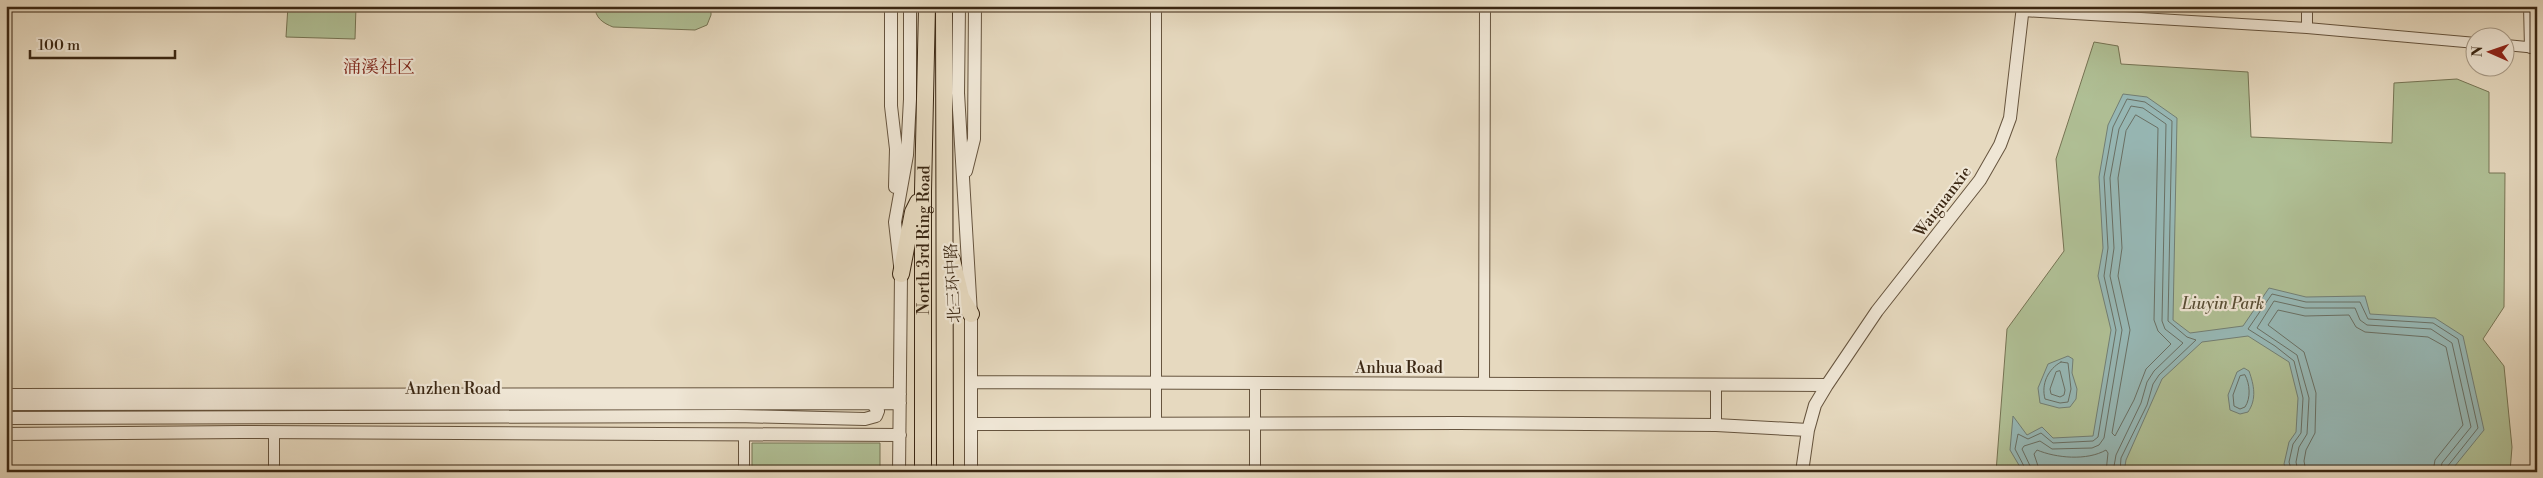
<svg xmlns="http://www.w3.org/2000/svg" width="2543" height="478" viewBox="0 0 2543 478" font-family="'Libre Bodoni','Noto Serif SC',serif">
  <style>
    .green { fill: #b0c096; stroke: #767454 }
    .water { fill: #97b9b7; stroke: #727f75 }
    .lines { fill: none; stroke-linecap: round; stroke-linejoin: round }
    .shore { stroke: #697065; stroke-width: 1 }
    .minor-casing { stroke: #66543e; stroke-width: 12 }
    .tertiary-casing { stroke: #66543e; stroke-width: 14 }
    .trunk-casing { stroke: #3b2713; stroke-width: 18 }
    .minor { stroke: #efe6d5; stroke-width: 10 }
    .tertiary { stroke: #efe6d5; stroke-width: 12 }
    .trunk { stroke: #e6d9bf; stroke-width: 16 }
    .labels { text-anchor: middle; stroke-width: 4.5; stroke-linejoin: round; paint-order: stroke }
    .street-label { font-size: 16px; fill: #3b2713; stroke: #efe6d5 }
    .park-label { font-size: 16px; font-style: italic; fill: #584d34; stroke: #efe6d5 }
    .neighbourhood-label { font-size: 18px; fill: #7a1f14; stroke: #efe6d5 }
  </style>
  <rect width="100%" height="100%" fill="#e6d9bf"/>
  <filter id="stains"><feTurbulence type="fractalNoise" baseFrequency=".004" numOctaves="4"/><feColorMatrix values="0 0 0 0 .2 0 0 0 0 .09 0 0 0 0 .02 0 0 0 .5 -.17"/></filter>
  <radialGradient id="worn" r=".72"><stop offset=".6" stop-color="#630" stop-opacity="0"/><stop offset="1" stop-color="#630" stop-opacity=".3"/></radialGradient>
  <!-- green -->
  <path class="green" d="M288,6H356L355,39L286,37Z
    M595,6H711V15L707,25L695,30L613,27C603,23 595,18 595,6Z
    M2094,42L2118,46L2121,64L2248,72L2251,137L2392,143L2394,83L2457,79L2489,92V173H2505L2504,307L2483,339L2504,366L2512,447L2510,472H1996L2007,329L2064,251L2056,159Z
    M752,443H880V472H752Z"/>
  <!-- water -->
  <path class="water" d="M2123,94L2147,97L2177,118L2173,320L2190,333L2243,326L2269,288L2306,297L2365,296L2370,314L2435,318L2463,336L2484,430L2450,472H2288L2284,464L2289,442L2296,432L2298,398L2289,362L2248,336L2202,342L2162,379L2126,460L2124,472H2023L2010,450L2013,416L2027,435L2042,427L2053,438L2093,436L2111,330L2098,276L2103,248L2099,177L2108,125Z
    M2068,356L2073,359L2072,373L2077,389L2076,399L2070,407L2059,408L2040,403L2038,388L2048,364Z
    M2244,368L2249,371C2254,385 2257,399 2248,412L2240,414L2230,410L2228,395L2237,372Z"/>
  <g class="lines">
    <!-- shore -->
    <path class="shore" d="M2136,115L2158,128L2154,320L2158,331L2171,344L2146,369L2134,400L2115,436L2112,433L2130,330L2118,276L2122,248L2118,178L2126,131Z
      M2061,362L2068,363L2071,389L2068,402L2060,403L2045,399C2041,384 2048,369 2061,362Z
      M2060,371L2065,390L2064,395L2060,397L2051,394L2050,389L2056,372Z
      M2245,375C2250,384 2251,398 2245,407L2240,409L2234,406L2233,395L2240,376Z
      M2027,472L2015,449L2018,434L2028,439L2041,433L2053,443L2093,441L2098,437L2116,330L2104,276L2108,248L2104,177L2113,127L2127,99L2145,102L2172,121L2168,321L2187,337L2196,340L2159,375L2153,384L2147,405L2121,458L2120,472
      M2033,472L2022,449L2024,446L2040,441L2052,449L2092,448L2099,445L2104,438L2122,330L2110,276L2114,248L2110,178L2119,129L2131,106L2143,108L2166,124L2162,321L2165,329L2183,343L2154,371L2147,382L2141,403L2116,455L2113,472
      M2040,472L2034,454L2037,450C2056,458 2087,461 2106,450L2108,453L2106,472
      M2292,472L2289,462L2293,444L2301,433L2303,398L2294,361L2275,346L2248,329L2272,294L2306,302H2360L2368,319L2433,323L2458,339L2478,428L2447,467L2446,472
      M2298,472L2296,462L2299,447L2307,434L2309,398L2297,355L2257,328L2274,301L2305,308H2355L2360,320L2367,325L2431,329L2452,343L2471,427L2442,463L2440,472
      M2306,472L2304,461L2306,450L2315,433L2316,393L2304,352L2268,325L2278,310L2305,316L2349,315L2356,327L2365,332L2428,337L2446,347L2463,425L2435,460L2433,472"/>
    <!-- minor casing -->
    <g class="minor-casing">
      <path id="minor" d="M1156,6V424
        M2529,6L2530,48
        M2023,11L2307,28L2476,43
        M2307,28V6
        M2506,45L2537,48
        M1255,383V472
        M1484,384L1485,6
        M1716,425V385
        M274,472V432
        M744,472V436"/>
    </g>
    <!-- tertiary casing -->
    <g class="tertiary-casing">
      <path id="tertiary" d="M891,6V106L896,149L895,187
        M959,6L958,93L971,314V472
        M966,171L974,139L975,6
        M971,382L1827,385
        M6,395L900,394
        M6,404L900,403
        M6,418L737,416L865,419L876,416L878,411L872,403
        M971,424L1459,423L1716,425L1808,430
        M6,434L241,432L900,435
        M899,472L901,274L895,222L907,155L910,99V6
        M1802,472L1808,430L1815,405L1827,385L1877,311L1980,180L2000,145L2010,118L2023,6"/>
    </g>
    <!-- trunk casing -->
    <g class="trunk-casing">
      <g id="trunk">
        <path d="M944,6L945,472"/>
        <path d="M952,260L961,297L971,314"/>
        <path d="M901,274L913,212L918,202"/>
        <path id="s1" d="M923,472V191L927,6"/>
      </g>
    </g>
    <!-- minor -->
    <use href="#minor" class="minor"/>
    <!-- tertiary -->
    <use href="#tertiary" class="tertiary"/>
    <!-- trunk -->
    <use href="#trunk" class="trunk"/>
  </g>
  <g class="labels">
    <!-- street labels -->
    <g class="street-label">
      <text transform="translate(1942 201) rotate(-53)" y="6">Waiguanxie</text>
      <text dy="6" stroke="none"><textPath href="#s1" startOffset="232">North 3rd Ring Road</textPath></text>
      <text transform="translate(952 283) rotate(-93)" y="6">北三环中路</text>
      <text x="1399" y="373">Anhua Road</text>
      <text x="453" y="394">Anzhen Road</text>
    </g>
    <!-- park labels -->
    <g class="park-label">
      <text x="2223" y="309">Liuyin Park</text>
    </g>
    <!-- neighbourhood labels -->
    <g class="neighbourhood-label">
      <text x="379" y="73">涌溪社区</text>
    </g>
  </g>
  <!-- margin -->
  <rect width="2543" height="478" fill="none" stroke="#e6d9bf" stroke-width="25"/>
  <rect x="8" y="8" width="2528" height="463" fill="none" stroke="#3b2713" stroke-width="2.5"/>
  <rect x="12" y="12" width="2518" height="453" fill="none" stroke="#3b2713"/>
  <!-- north arrow -->
  <g transform="translate(2490 52) rotate(272)"><circle r="24" fill="#efe6d5" stroke="#a79a87"/>
  <path d="M0-4L9 19L0 12L-9 19Z" fill="#8f2418"/>
  <text y="-8" font-size="14" font-weight="bold" text-anchor="middle" fill="#3b2713">N</text>
  </g>
  <!-- scale -->
  <path d="M30 50v8h145v-8" fill="none" stroke="#3b2713" stroke-width="2.5"/>
  <text x="38" y="50" font-size="15" fill="#3b2713" stroke="#efe6d5" stroke-width="4" paint-order="stroke">100 m</text>
  <rect width="100%" height="100%" filter="url(#stains)"/>
  <rect width="100%" height="100%" fill="url(#worn)"/>
</svg>
